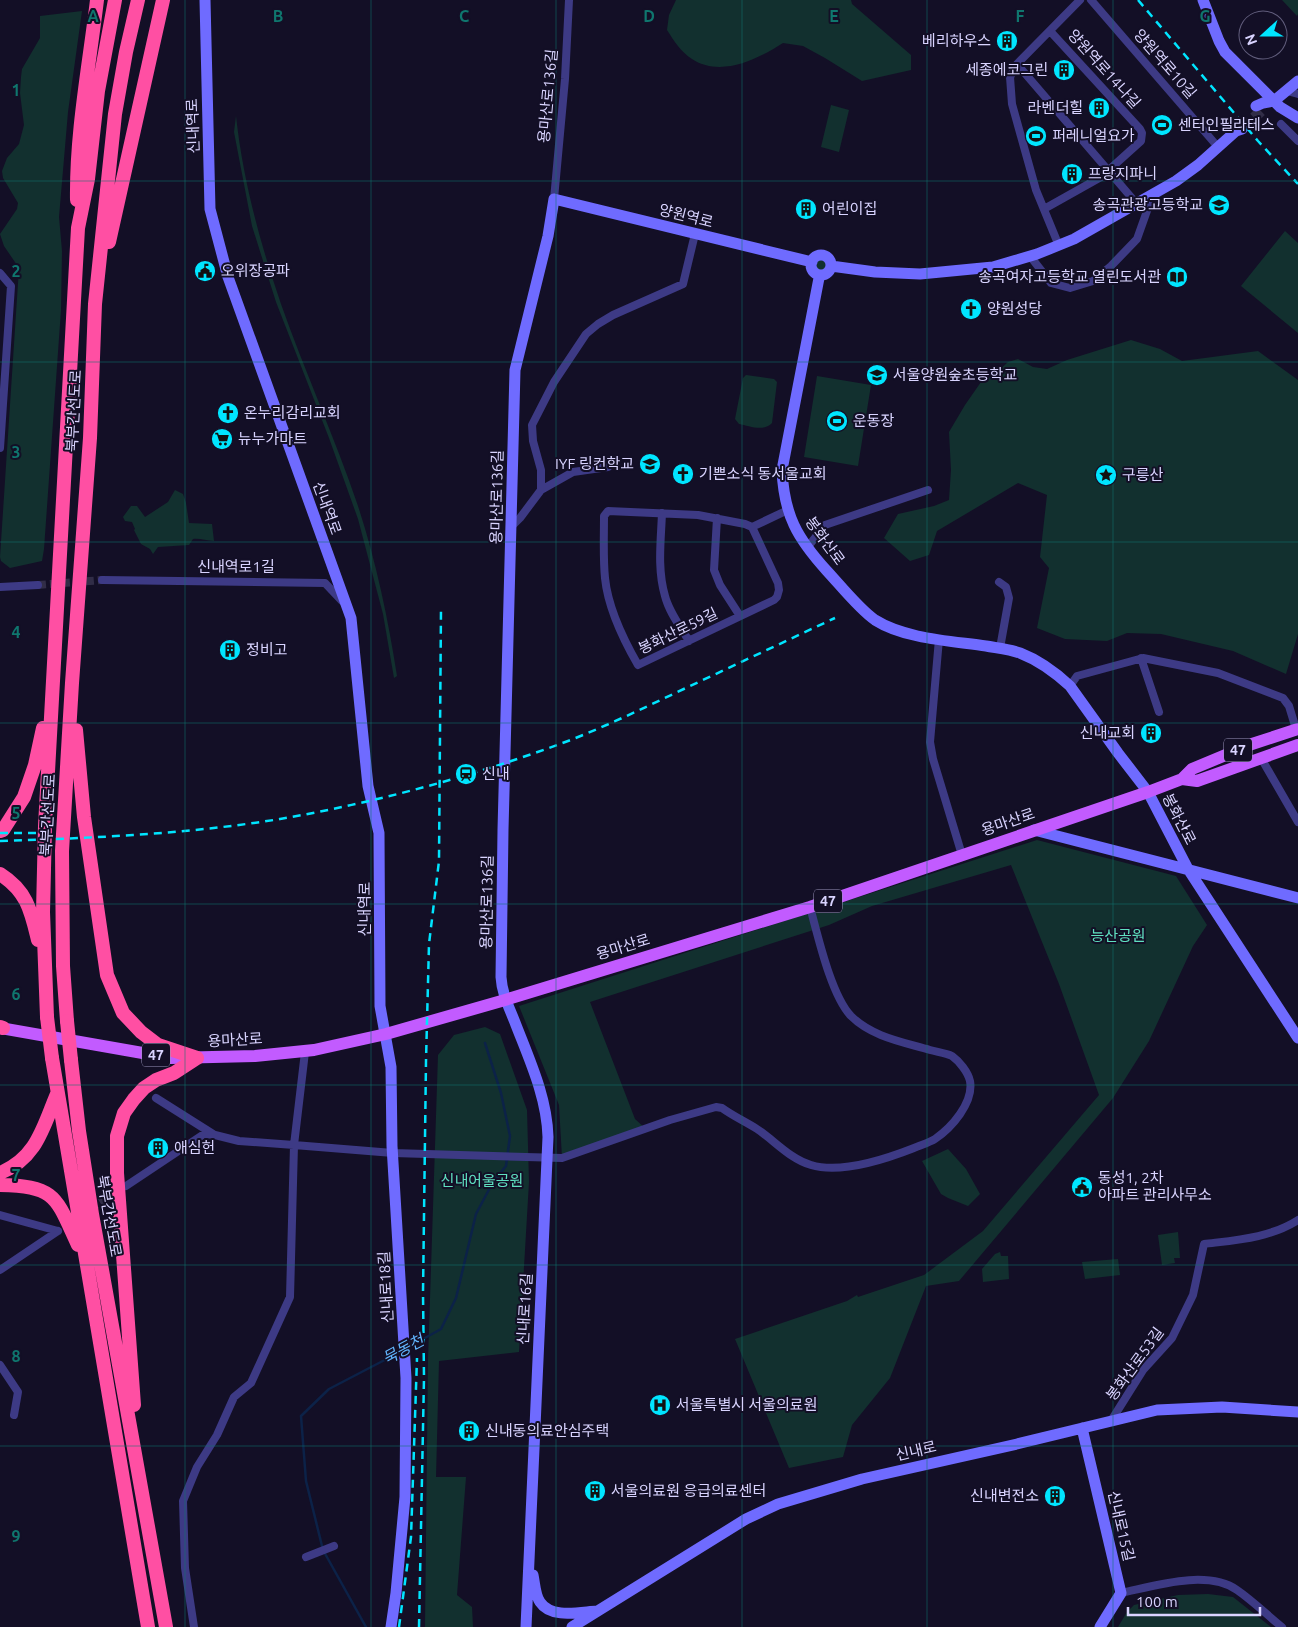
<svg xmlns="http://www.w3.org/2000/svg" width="1298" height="1627" viewBox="0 0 1298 1627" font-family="Ubuntu,'Noto Sans KR',sans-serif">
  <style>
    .green { fill: #12302f }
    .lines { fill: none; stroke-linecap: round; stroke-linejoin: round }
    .stream { stroke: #0c2248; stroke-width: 2.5 }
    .street-tunnel { stroke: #312d47; stroke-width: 8; stroke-dasharray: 8 4; stroke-linecap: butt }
    .secondary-tunnel { stroke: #312d47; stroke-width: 11; stroke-dasharray: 11 5.5; stroke-linecap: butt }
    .street { stroke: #3d3a85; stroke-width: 8 }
    .secondary { stroke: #6f6bff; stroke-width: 11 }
    .primary { stroke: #c25bff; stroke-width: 12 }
    .highway { stroke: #ff4fa3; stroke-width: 14 }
    .rail { stroke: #00e5ff; stroke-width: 2.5; stroke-dasharray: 8 6; stroke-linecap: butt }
    .highway-bridge { stroke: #ff4fa3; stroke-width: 14 }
    .grid { fill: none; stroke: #0f766e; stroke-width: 1; stroke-opacity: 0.55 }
    .labels { text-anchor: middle; stroke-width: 4; stroke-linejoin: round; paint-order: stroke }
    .shield { fill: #130f26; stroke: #9e99be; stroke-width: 1 }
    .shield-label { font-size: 14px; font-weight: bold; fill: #d9d4ff }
    .poi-label { font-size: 15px; fill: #d9d4ff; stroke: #130f26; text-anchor: start }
    .street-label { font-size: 15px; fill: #d9d4ff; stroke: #130f26 }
    .park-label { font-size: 15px; fill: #5fe0c0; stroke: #130f26 }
    .water-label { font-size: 16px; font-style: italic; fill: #62b6ff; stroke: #130f26 }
    .grid-label { font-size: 16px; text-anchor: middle; font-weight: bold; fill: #0f766e; stroke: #130f26; stroke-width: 4; stroke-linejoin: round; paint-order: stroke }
  </style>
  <rect width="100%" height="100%" fill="#130f26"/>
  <!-- green -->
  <path class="green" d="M676,0H851L852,4L911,55V70L862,81L825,58L803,46L783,43C758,59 721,78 692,59C681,52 674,41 667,30L669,15Z
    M1282,0H1298V14L1297,16Z
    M82,11L68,112L59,217L62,251L61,310L44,549L42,561L10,568L1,561L0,557L19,268L4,246L0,234L17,209L18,203L3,178L2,171L7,158L19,144L24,125L20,93L21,77L22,69L40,38V16Z
    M831,105L849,110L839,152L821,147Z
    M236,116C243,180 260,243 281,304C305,372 335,438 358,506C376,561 388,618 397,676L394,678L383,614L358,519L329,438L276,302L252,226L234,132Z
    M1285,231L1298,243V333L1241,286Z
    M815 265a6 6 0 1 1 12 0a6 6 0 1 1-12 0Z
    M1131,340L1160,349L1182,361L1258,351L1298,380V634L1286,674L1233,651L1161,634L1127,633L1107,641L1065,639L1037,628L1049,568L1040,557L1047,495L1018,483L937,531L929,555L910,561L884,538L898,514L934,506L949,500L951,470L949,432L965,405L981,382L994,375L1008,362L1018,359L1033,367L1047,369L1067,360Z
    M746,375L774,379L777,382L772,423C764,432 749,426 739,424L735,419L743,378Z
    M817,376L871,385L858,466L804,457Z
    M175,490L183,494L186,503L189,523L212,524L214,541C206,541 200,538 193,539L189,545L158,547L153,554L150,549L141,544L134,530L135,529L132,522L125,521L123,517L131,506H137L145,517L168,502Z
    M1037,840L1176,876L1207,925L1193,946L1149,1041L1113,1098L959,1281L926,1286L890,1378L852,1425L843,1457L789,1468L735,1339L847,1301L857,1295L858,1297L924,1275L983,1231L1099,1095L1059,984L1011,865L872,906L829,925L590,1002L635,1119L646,1129L562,1158L559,1105L519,1006Z
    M485,1027L500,1034L527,1110L529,1182L519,1352L439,1361L436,1477H466L457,1595L472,1607L473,1627H425L428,1360L438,1055L454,1035Z
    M948,1149L966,1169L980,1194L968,1206L948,1198L941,1194L922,1161Z
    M1178,1232L1180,1258H1174L1175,1263L1162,1265L1158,1235Z
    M1000,1252L1001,1256H1008L1009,1279L983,1282L982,1269L995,1254Z
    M1118,1259L1120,1275L1085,1279L1082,1262Z
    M1208,1594L1233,1597L1271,1627H1118L1127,1612L1134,1605L1178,1595Z"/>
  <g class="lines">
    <!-- stream -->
    <path class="stream" d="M407,1348L441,1329L456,1298L476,1214L493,1182L506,1166L510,1136L501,1093L485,1043
      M366,1627L323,1550L306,1481L301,1416L329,1389L400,1352"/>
    <!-- street-tunnel -->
    <path class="street-tunnel" d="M38,585L102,580
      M90,1209L120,1190"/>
    <!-- secondary-tunnel -->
    <path class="secondary-tunnel" d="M1242,129L1261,111"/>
    <!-- street -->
    <path class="street" d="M1091,0L1218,147
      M1017,64L1137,204
      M1287,91L1298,94
      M1281,124L1298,141
      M554,199L565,79L569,0
      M1044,209L1101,177L1141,141L1142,133L1140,129L1050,31
      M1059,246L1036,190L1012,104L1010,77L1017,64L1080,0
      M1030,256L1051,283L1070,288L1093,281L1111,266L1137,239L1153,194
      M0,273L11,286L0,448
      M541,490L573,472L608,467
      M662,513C661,540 657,569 665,596C669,612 680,626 689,641
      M717,518L714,570L720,585L740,616
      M512,526L520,518L541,490V470L533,441L532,425L554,382L586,334L598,324L613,315L683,284L695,234
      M752,527L778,583L779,590L777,597L774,600L638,665C623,639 608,608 605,578C603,558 604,537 604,516L608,511L698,515L745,524L752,527L788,510
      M807,548L825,525L928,490
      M102,580L325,583L342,601
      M999,582L1006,587L1009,598L1000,648
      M0,587L38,585
      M939,639L930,742L933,759L962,855
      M1141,658L1159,712
      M1070,686L1077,676L1143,658L1218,673L1283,698L1289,706L1296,729
      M1261,758L1298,822
      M305,1052L294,1145L393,1153L562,1158L670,1120L716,1107L722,1108C733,1116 746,1122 757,1129C775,1141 790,1159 811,1165C840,1174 886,1159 914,1148C920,1145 929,1143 935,1139C951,1128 974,1103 970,1081C968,1072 959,1061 952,1056C946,1053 937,1052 930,1050C903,1042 872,1037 851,1016C831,995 818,936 810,907
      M156,1098L213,1134
      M126,1186L204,1134L215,1135L239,1141L294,1145L290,1297L251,1383L234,1397L217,1435L197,1467L183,1501L185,1568L194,1627
      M0,1215L58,1231
      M0,1270L58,1231
      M0,1365L18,1392L14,1415
      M1111,1421L1143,1370L1172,1338L1193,1295L1204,1244C1236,1240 1270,1238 1298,1220
      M306,1557L334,1546
      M1121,1593C1154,1586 1207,1569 1237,1590C1253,1601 1267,1615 1282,1627"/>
    <!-- secondary -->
    <path class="secondary" d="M205,0L210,209L228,277L351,618L368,786L379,833L380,1006L391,1067L392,1146L406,1378L405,1497L396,1593L391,1627
      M1203,0L1219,41L1225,52L1280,107L1298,118
      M1256,106L1263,103L1274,101L1298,81
      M811 265a10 10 0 1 1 20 0a10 10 0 1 1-20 0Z
      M831,266L875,272L920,274L993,267L1037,254L1074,239L1176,181L1198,165L1236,131L1242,129
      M819,278L782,470C784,515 797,538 827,571C840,585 860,610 875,620C905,639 952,641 986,646C997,648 1009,649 1020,653C1038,660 1056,673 1070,686L1118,753L1148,792L1188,869L1298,1038
      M1034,830L1298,898
      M1082,1428L1121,1593L1100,1627
      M533,1575C535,1584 535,1595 540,1602C551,1619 580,1612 597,1611
      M526,1627L548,1137C547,1098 530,1061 516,1025C510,1009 502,995 501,977L503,830L515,370L548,236L554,199L812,262
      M572,1627L746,1519L778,1504L862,1479L1017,1444L1157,1410L1222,1407L1298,1412"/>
    <!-- primary -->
    <path class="primary" d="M1182,779L1197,781L1298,745
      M0,1028L171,1058L255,1056L314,1050L386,1034L505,1000L810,907L1148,792L1182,779L1192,769L1252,744L1298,729"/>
    <!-- highway -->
    <path class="highway" d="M77,200C76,133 89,67 97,0
      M109,242L163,0
      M76,730L84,817L107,975L123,1013L141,1032L158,1045L197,1058
      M0,831L3,830L24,797L35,765L43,728
      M0,874C27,891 31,911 38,940
      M47,1017L43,912L45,826L78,228L88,179L98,91L115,0
      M67,1021L63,966L62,851L72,683L90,438L95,304L115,114L126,52L138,0
      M0,1027L3,1028
      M52,1058L148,1627
      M71,1060L79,1131L92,1214L166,1627
      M0,1173C37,1158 43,1127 57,1094
      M0,1185C57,1186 56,1198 78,1245
      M134,1405L117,1173V1136L124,1113L134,1099L144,1088L156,1080L174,1073L197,1058"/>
    <!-- rail -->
    <path class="rail" d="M1138,0L1258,141L1298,184
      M0,833H37
      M0,841C93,838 188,834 280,819C378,802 474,776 568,741C609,725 648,706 688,687C737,664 786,641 835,618
      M399,1627L411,1537L417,1358
      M419,1627L424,1378L423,1293L426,1061L429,944L439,861L441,608"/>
    <!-- highway-bridge -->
    <path class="highway-bridge" d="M47,1017L52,1058
      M67,1021L71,1060"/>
  </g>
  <!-- grid -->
  <path class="grid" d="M185,0V1627M371,0V1627M556,0V1627M742,0V1627M927,0V1627M1113,0V1627M0,181H1298M0,362H1298M0,542H1298M0,723H1298M0,904H1298M0,1085H1298M0,1265H1298M0,1446H1298"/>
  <!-- icons -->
  <defs>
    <g id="building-disc" transform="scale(1.125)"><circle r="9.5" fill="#00e5ff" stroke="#130f26"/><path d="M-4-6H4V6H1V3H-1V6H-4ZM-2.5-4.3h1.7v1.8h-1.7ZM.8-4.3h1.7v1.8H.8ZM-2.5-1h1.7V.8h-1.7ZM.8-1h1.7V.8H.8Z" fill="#111"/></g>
    <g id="stadium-disc" transform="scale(1.125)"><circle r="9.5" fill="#00e5ff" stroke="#130f26"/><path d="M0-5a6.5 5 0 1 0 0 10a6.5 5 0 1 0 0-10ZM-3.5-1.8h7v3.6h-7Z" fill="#111"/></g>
    <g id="school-disc" transform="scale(1.125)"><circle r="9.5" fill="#00e5ff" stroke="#130f26"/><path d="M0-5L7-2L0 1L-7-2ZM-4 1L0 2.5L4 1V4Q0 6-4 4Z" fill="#111"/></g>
    <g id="civic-disc" transform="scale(1.125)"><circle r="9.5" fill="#00e5ff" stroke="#130f26"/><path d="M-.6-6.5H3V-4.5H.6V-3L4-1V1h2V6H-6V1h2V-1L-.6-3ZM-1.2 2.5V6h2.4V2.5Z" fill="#111"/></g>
    <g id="library-disc" transform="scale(1.125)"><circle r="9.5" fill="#00e5ff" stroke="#130f26"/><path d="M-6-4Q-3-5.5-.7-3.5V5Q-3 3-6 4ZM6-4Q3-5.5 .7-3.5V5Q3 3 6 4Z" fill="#111"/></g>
    <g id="church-disc" transform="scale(1.125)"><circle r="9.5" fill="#00e5ff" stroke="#130f26"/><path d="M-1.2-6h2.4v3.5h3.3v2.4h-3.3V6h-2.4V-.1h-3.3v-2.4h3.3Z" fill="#111"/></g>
    <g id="supermarket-disc" transform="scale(1.125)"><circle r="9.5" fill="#00e5ff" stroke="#130f26"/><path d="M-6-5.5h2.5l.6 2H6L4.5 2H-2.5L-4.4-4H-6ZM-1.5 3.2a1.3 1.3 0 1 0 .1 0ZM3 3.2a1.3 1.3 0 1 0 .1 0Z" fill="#111"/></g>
    <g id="sight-disc" transform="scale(1.125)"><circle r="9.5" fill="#00e5ff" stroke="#130f26"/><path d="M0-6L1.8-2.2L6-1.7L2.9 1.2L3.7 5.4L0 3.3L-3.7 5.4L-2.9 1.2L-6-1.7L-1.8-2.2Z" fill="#111"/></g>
    <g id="station-disc" transform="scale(1.125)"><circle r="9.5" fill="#00e5ff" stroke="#130f26"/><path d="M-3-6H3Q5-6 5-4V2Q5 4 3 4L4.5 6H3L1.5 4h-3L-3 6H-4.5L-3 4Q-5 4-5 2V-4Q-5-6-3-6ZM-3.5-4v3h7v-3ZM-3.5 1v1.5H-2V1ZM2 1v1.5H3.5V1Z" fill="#111"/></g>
    <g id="hospital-disc" transform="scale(1.125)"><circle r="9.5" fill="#00e5ff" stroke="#130f26"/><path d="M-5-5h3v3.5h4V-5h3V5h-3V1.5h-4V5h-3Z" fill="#111"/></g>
  </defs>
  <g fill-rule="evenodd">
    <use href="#building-disc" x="1007" y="41"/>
    <use href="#building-disc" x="1064" y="70"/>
    <use href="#building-disc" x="1099" y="108"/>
    <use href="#stadium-disc" x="1162" y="125"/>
    <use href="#stadium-disc" x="1036" y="136"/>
    <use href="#building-disc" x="1072" y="174"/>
    <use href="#school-disc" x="1219" y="205"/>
    <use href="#building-disc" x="806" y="209"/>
    <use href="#civic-disc" x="205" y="271"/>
    <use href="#library-disc" x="1177" y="277"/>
    <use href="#church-disc" x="971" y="309"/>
    <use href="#school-disc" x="877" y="375"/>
    <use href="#church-disc" x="228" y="413"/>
    <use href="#stadium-disc" x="837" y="421"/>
    <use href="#supermarket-disc" x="222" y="439"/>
    <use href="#school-disc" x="650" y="464"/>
    <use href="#church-disc" x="683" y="474"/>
    <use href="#sight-disc" x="1106" y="475"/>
    <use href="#building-disc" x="230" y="650"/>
    <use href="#building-disc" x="1151" y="733"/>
    <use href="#station-disc" x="466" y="774"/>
    <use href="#building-disc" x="158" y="1148"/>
    <use href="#civic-disc" x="1082" y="1187"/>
    <use href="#hospital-disc" x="660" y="1405"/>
    <use href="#building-disc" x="469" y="1431"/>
    <use href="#building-disc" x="595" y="1491"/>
    <use href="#building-disc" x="1055" y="1496"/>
  </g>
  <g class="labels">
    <!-- shield labels -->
    <g class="shield">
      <rect x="1224" y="738.5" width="28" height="23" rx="4"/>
      <rect x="814" y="889.5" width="28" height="23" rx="4"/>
      <rect x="142" y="1043.5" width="28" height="23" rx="4"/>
    </g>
    <g class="shield-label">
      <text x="1238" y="755">47</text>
      <text x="828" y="906">47</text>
      <text x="156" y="1060">47</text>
    </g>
    <!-- poi labels -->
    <g class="poi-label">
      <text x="991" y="46" text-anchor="end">베리하우스</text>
      <text x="1048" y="75" text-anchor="end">세종에코그린</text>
      <text x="1083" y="113" text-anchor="end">라벤더힐</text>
      <text x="1178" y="130">센터인필라테스</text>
      <text x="1052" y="141">퍼레니얼요가</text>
      <text x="1088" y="179">프랑지파니</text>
      <text x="1203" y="210" text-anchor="end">송곡관광고등학교</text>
      <text x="822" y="214">어린이집</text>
      <text x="221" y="276">오위장공파</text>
      <text x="1161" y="282" text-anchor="end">송곡여자고등학교 열린도서관</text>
      <text x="987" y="314">양원성당</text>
      <text x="893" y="380">서울양원숲초등학교</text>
      <text x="244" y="418">온누리감리교회</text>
      <text x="853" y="426">운동장</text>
      <text x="238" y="444">뉴누가마트</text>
      <text x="634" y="469" text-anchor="end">IYF 링컨학교</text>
      <text x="699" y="479">기쁜소식 동서울교회</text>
      <text x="1122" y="480">구릉산</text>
      <text x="246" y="655">정비고</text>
      <text x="1135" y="738" text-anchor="end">신내교회</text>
      <text x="482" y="779">신내</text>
      <text x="174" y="1153">애심헌</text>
      <text x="1098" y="1183">동성1, 2차<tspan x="1098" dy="17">아파트 관리사무소</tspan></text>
      <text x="676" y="1410">서울특별시 서울의료원</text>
      <text x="485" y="1436">신내동의료안심주택</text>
      <text x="611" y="1496">서울의료원 응급의료센터</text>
      <text x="1039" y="1501" text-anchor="end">신내변전소</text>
    </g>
    <!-- street labels -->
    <g class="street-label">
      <text transform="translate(1165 64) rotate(49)" y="5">양원역로10길</text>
      <text transform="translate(1104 69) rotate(48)" y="5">양원역로14나길</text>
      <text transform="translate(548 96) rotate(-85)" y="5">용마산로136길</text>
      <text transform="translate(193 126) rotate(-92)" y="5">신내역로</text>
      <text transform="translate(686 216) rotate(14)" y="5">양원역로</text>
      <text transform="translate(74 411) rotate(-87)" y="5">북부간선도로</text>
      <text transform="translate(497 497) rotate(-89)" y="5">용마산로136길</text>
      <text transform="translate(327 508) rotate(70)" y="5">신내역로</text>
      <text transform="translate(825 541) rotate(54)" y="5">봉화산로</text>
      <text x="236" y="572">신내역로1길</text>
      <text transform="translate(678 631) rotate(-26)" y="5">봉화산로59길</text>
      <text transform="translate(48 815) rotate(-87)" y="5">북부간선도로</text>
      <text transform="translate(1179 819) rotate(63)" y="5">봉화산로</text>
      <text transform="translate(1008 822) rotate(-19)" y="5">용마산로</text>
      <text transform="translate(487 902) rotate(-89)" y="5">용마산로136길</text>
      <text transform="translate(365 909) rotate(-90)" y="5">신내역로</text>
      <text transform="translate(623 947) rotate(-17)" y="5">용마산로</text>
      <text transform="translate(235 1040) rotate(-3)" y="5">용마산로</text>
      <text transform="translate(109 1216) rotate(80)" y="5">북부간선도로</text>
      <text transform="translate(386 1287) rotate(-93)" y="5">신내로18길</text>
      <text transform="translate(525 1309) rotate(-87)" y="5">신내로16길</text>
      <text transform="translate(1135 1364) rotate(-54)" y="5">봉화산로53길</text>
      <text transform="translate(916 1451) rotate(-13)" y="5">신내로</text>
      <text transform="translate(1121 1526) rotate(77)" y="5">신내로15길</text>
    </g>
    <!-- park labels -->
    <g class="park-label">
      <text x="1118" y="941">능산공원</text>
      <text x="482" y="1186">신내어울공원</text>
    </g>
    <!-- water labels -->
    <g class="water-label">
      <text transform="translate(403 1349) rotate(-28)" y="6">묵동천</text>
    </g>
  </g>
  <g class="grid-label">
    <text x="93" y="22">A</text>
    <text x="278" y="22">B</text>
    <text x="464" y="22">C</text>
    <text x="649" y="22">D</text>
    <text x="834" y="22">E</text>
    <text x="1020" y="22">F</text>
    <text x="1205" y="22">G</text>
    <text x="16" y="96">1</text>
    <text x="16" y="277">2</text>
    <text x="16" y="458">3</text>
    <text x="16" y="638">4</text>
    <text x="16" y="819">5</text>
    <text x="16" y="1000">6</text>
    <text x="16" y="1181">7</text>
    <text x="16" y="1362">8</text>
    <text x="16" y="1542">9</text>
  </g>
  <!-- north arrow -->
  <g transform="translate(1263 35) rotate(249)"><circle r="24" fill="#130f26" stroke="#625e7d"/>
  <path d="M0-4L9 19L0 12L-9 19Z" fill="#00e5ff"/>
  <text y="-8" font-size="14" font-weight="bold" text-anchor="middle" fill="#d9d4ff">N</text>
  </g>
  <!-- scale -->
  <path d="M1128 1607v8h132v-8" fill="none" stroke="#d9d4ff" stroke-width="2.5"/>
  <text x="1136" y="1607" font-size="15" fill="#d9d4ff" stroke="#130f26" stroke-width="4" paint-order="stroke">100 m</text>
</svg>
